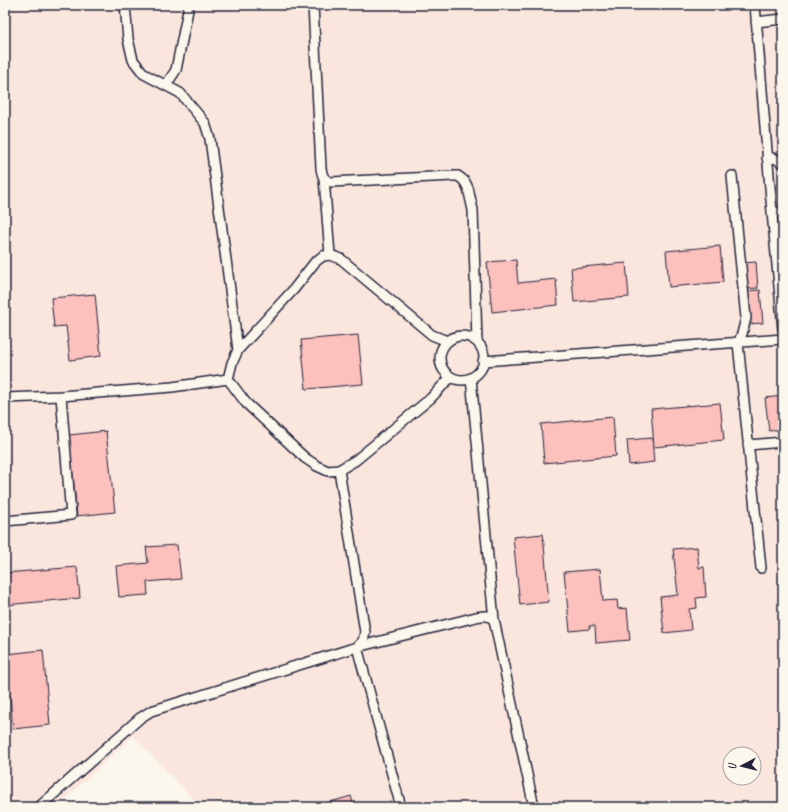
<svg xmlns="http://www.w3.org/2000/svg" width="788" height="812" viewBox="0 0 788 812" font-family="Caveat,sans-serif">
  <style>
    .built { fill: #fbe6de; fill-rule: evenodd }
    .building { fill: #fcc0bd; stroke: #22223b }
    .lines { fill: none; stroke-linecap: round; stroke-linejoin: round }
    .lane-casing { stroke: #22223b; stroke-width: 12 }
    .lane { stroke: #fbf7ec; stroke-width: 9 }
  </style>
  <rect width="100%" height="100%" fill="#fbf7ec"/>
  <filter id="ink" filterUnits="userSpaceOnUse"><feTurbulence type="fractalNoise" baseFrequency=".025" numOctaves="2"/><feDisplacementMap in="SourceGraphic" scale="8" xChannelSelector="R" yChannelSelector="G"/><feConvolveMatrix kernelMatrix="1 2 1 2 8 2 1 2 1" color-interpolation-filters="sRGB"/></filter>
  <g filter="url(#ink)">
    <!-- built -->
    <path class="built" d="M5,5H783V807H201L133,736L57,807H5ZM730,754H754V778H730Z"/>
    <!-- building -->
    <path class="building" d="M720,246L723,282L669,287L666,251Z
      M516,260L518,283L556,279L558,305L492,312L487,262Z
      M756,262L758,288L745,289L743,263Z
      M626,263L629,297L574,302L571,268Z
      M760,290L763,323L749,324L746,291Z
      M95,294L101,356L70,360L66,326L54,327L51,298Z
      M358,335L363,384L306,389L301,340Z
      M783,396V429L769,431L765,398Z
      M720,403L724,440L654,447L651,409Z
      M613,417L616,456L544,463L541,424Z
      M106,431L115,512L77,516L69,435Z
      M652,438L654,462L629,465L627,440Z
      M543,534L549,602L520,605L513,537Z
      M177,545L181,579L147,582L148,595L119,597L116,566L148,563L146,547Z
      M697,547L699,568L704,567L706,597L696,598L697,608L689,609L691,630L664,633L660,597L678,595L673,549Z
      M77,567L80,598L5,605V573Z
      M600,569L603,601L617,600L618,609L627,608L630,640L596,643L595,626H589L590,629L570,631L564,572Z
      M43,650L50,725L13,729L6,654Z
      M351,796L354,807H329L327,803Z"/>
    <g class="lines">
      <!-- lane casing -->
      <g class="lane-casing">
        <path id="lane" d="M125,5L128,39L133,60L144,74L180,93L205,123L210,139L238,350
          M313,5L321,168C322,175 323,180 331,182L453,176H458L462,179L465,182L468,188L473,210L477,342
          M755,5L772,212L783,329
          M756,22L783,19
          M166,85L176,70L189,5
          M767,158C774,157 778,159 783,164
          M732,176L746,318L742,334L738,343L761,568
          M324,178L330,255
          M772,212H783
          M440 358a22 22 0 1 1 44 0a22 22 0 1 1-44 0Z
          M447,341L432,335L341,259L330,255L323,256L315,262L294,289L238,350L232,363L228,379L246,403L305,458L317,466L328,471L339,470L356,460L431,398L447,381L451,378
          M483,361L783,339
          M471,378L494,620
          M5,398L61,396L172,387L228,379
          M748,445L783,442
          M339,470L365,632L363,641L357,647
          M5,521L71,515L61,396
          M357,647L401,807
          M39,807L140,718L151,711L357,647L476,617C482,616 489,614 494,620L534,807"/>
      </g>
      <!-- lane -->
      <use href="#lane" class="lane"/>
    </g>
  </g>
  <!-- margin -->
  <rect width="788" height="812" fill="none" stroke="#fbf7ec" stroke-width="20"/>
  <rect x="10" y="10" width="768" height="792" fill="none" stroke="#22223b" stroke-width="1.5" filter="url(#ink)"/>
  <!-- north arrow -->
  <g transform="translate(742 766) rotate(263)"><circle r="19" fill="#fbf7ec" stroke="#a4a2a5"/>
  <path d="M0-3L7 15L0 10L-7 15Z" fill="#22223b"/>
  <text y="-6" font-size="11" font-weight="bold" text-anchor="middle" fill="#22223b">U</text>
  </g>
</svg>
